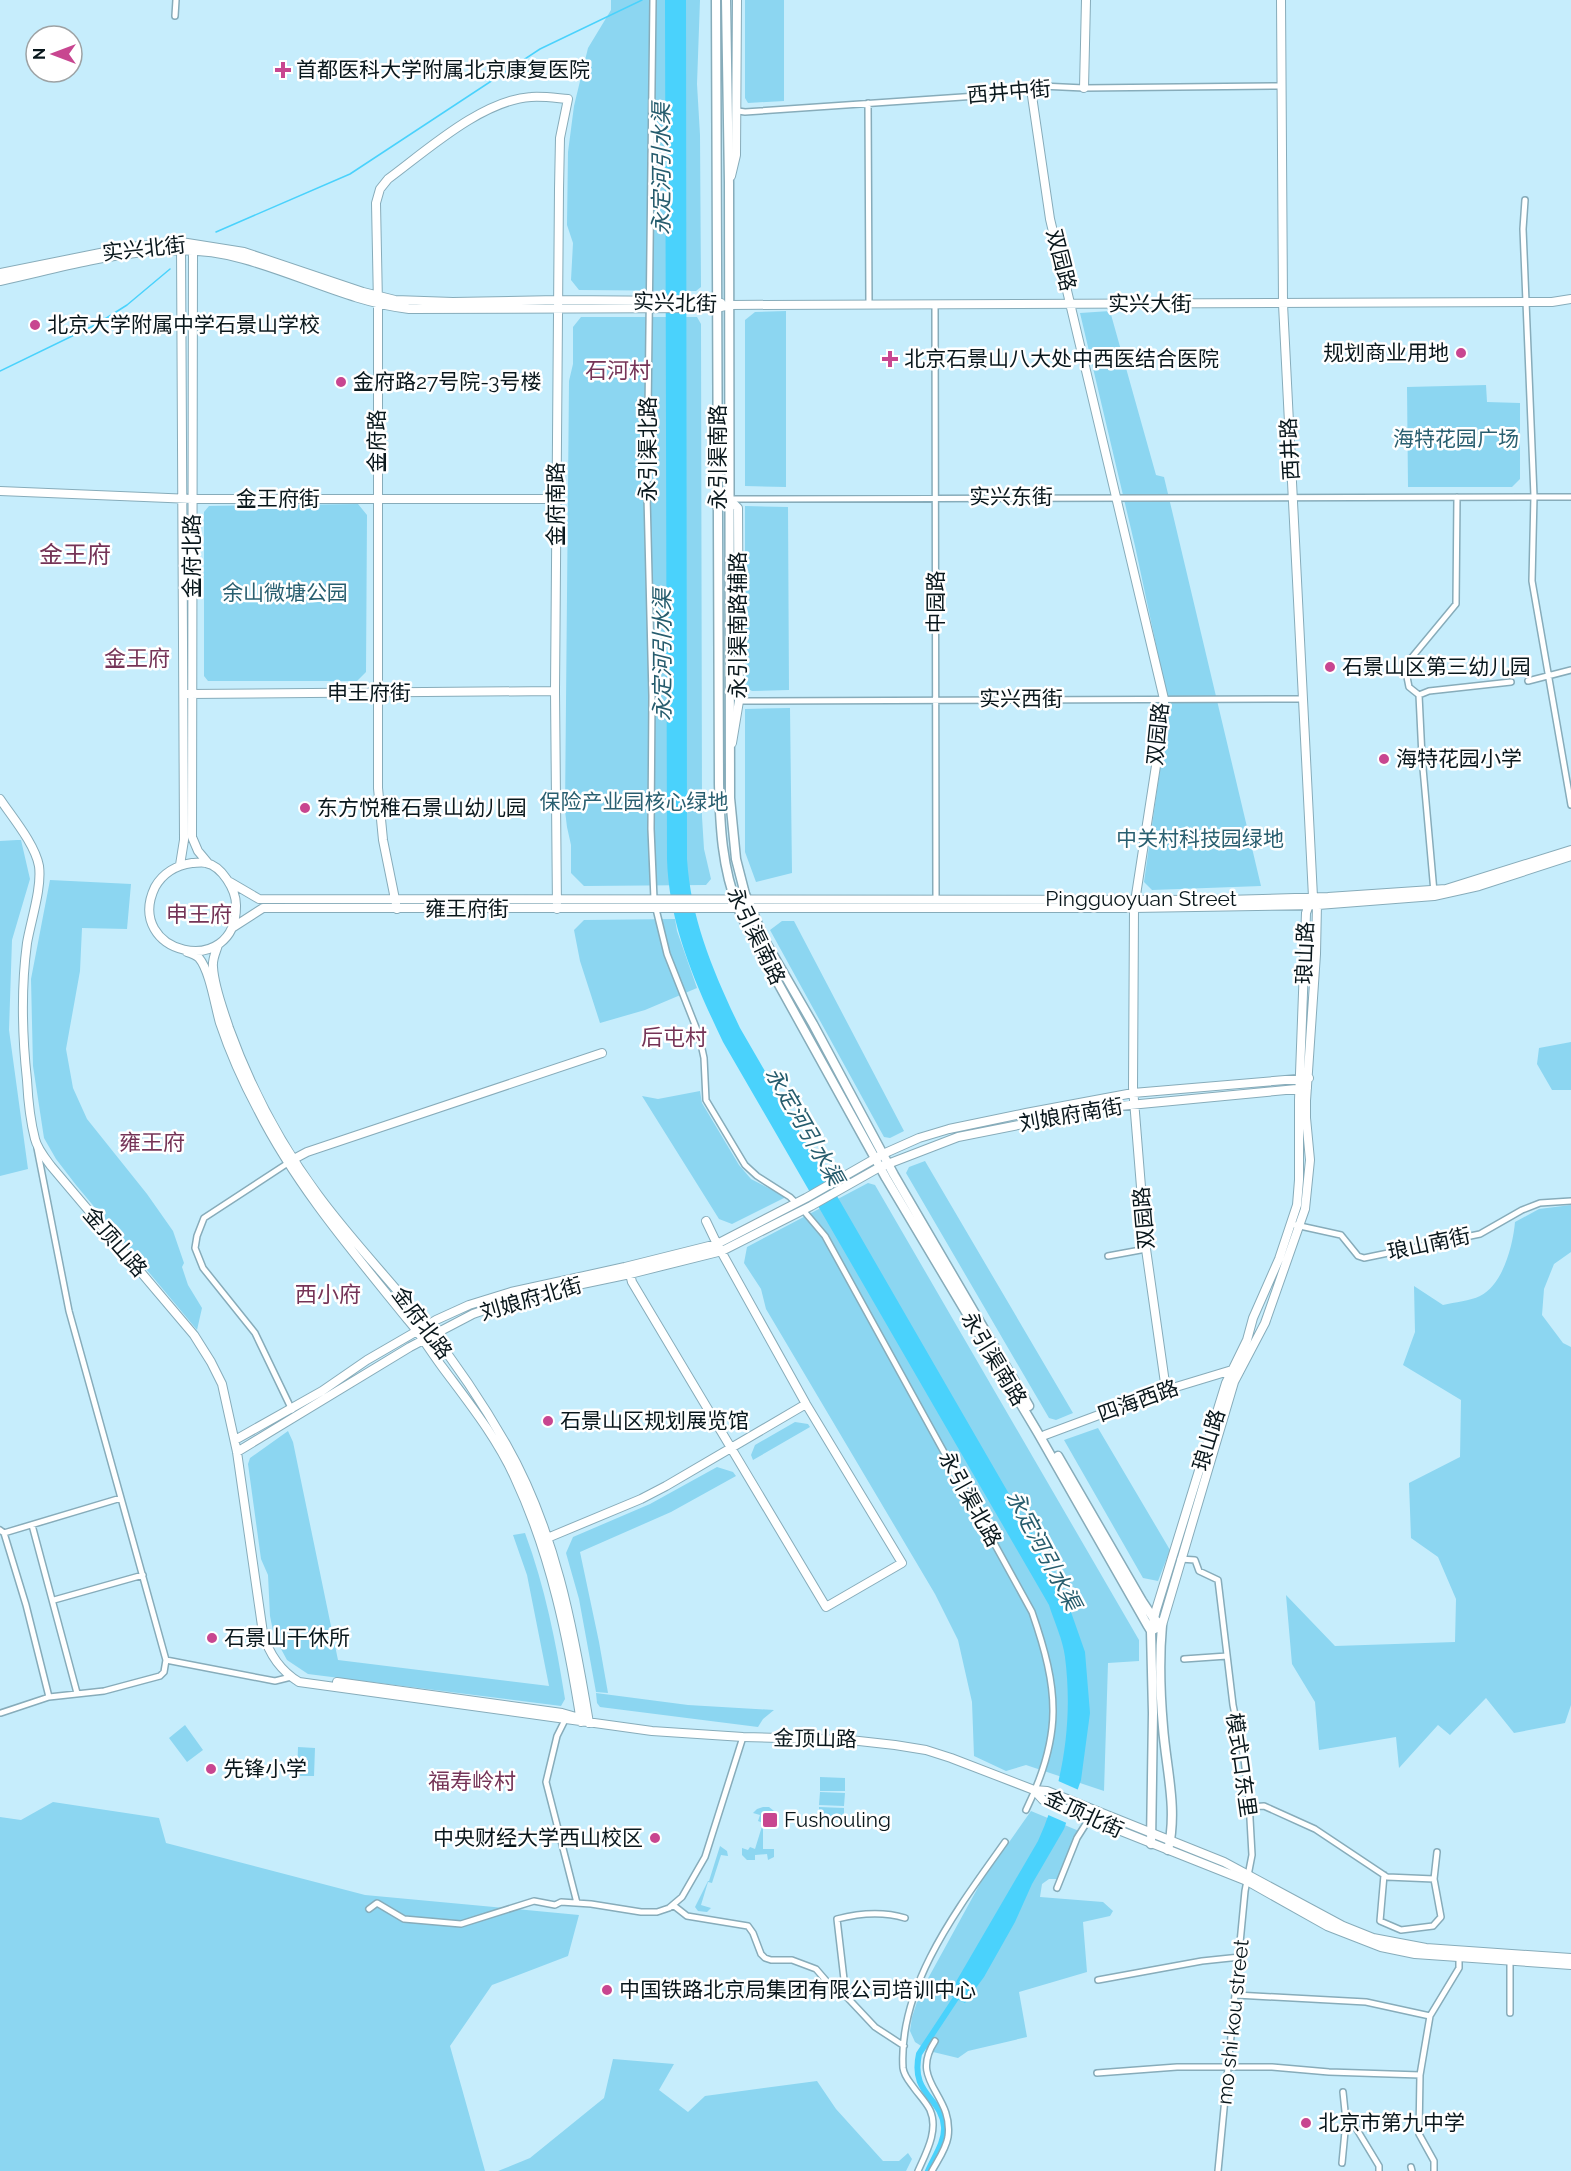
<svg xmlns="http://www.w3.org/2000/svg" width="1571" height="2171" viewBox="0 0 1571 2171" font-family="Raleway,'Noto Sans SC',sans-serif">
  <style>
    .green { fill: #8cd6f1 }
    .water { fill: #4ad2fc }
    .pier { fill: #c6edfc }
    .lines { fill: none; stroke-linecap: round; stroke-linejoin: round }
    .stream { stroke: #4ad2fc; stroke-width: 1.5 }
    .canal { stroke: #4ad2fc; stroke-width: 6 }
    .street-casing { stroke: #87acba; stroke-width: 8 }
    .secondary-casing { stroke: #87acba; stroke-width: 10 }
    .primary-casing { stroke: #87acba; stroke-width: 11 }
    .street { stroke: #fff; stroke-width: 5 }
    .secondary { stroke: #fff; stroke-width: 8 }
    .primary { stroke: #fff; stroke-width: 8 }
    .poi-dot { fill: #c84690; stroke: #fff; stroke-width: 2 }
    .labels { text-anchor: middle; stroke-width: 5; stroke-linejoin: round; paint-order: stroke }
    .poi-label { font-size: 21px; fill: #09171c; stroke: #fff; text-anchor: start }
    .street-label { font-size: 21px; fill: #09171c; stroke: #fff }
    .park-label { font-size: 21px; fill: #295f70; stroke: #fff }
    .water-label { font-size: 22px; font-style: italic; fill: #265c6d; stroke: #fff }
    .neighbourhood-label { font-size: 22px; fill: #753457; stroke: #fff }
    .quarter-label { font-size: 24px; fill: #753457; stroke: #fff }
  </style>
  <rect width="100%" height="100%" fill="#c6edfc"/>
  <!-- green -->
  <path class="green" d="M611,0H700L697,84L700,135L701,287L696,291L579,290L571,280L573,243L567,225L568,152L574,106L588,48L611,10Z
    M745,0H784V101L748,103L745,98Z
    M786,311V487L745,486V320L755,312Z
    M1110,311L1156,475L1164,477L1261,886L1152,890L1144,882L1169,706L1135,546L1080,313Z
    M581,317H697L701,324L702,817L704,849L711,879L706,885L584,886L571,873V845L567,827L565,811L569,381L573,364V327Z
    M1486,385L1487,402L1520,403V479L1512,487H1408L1407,387Z
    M358,504L367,515L366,672L357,681H208L204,676V512L209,506Z
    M745,506L788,507L789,690L752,691L745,687Z
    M790,708L792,873L756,882L745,852V709Z
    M17,840H21L30,879L12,940L9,1030L28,1169L0,1176V841Z
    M50,880L131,884L127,929L82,928L80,971L66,1049L73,1088L87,1119L147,1194L173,1231L184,1263L182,1267L188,1285L202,1308L197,1330L76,1185L56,1159L44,1138L33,1066L31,979Z
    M675,919L677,931L697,988L645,1010L600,1023L580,961L574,930L584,920Z
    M782,921H794L904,1131L890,1138L884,1137L770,930Z
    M1571,1042V1090H1552L1537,1064L1539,1048Z
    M700,1091L702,1103L739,1165L751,1179L786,1197L732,1224L719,1219L642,1096L658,1099Z
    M925,1161L1073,1413L1056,1420L1049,1418L906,1173L909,1167Z
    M868,1183L875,1185L1139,1640V1661L1108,1663L1104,1791L1026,1765L1006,1771L974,1756L972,1702L958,1640L935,1594L766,1309L761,1289L744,1263L747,1247Z
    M1571,1205V1252L1554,1264L1544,1289L1542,1315L1563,1343L1571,1347V1705L1565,1723L1514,1733L1486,1698L1450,1735L1438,1725L1399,1768L1396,1737L1319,1750L1315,1702L1292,1664L1286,1595L1335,1646L1455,1642L1456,1599L1438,1557L1411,1538L1409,1483L1460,1457L1461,1400L1403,1365L1415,1332L1414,1286L1443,1305C1455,1302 1470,1301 1480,1296C1503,1285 1513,1245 1515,1222L1539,1209Z
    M795,1422L808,1424L810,1427L753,1460L751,1455L755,1445Z
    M1098,1428L1170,1550L1158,1581L1143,1578L1064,1440Z
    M288,1431L293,1442L338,1660L549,1686L527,1575L513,1535L525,1533C545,1587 556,1642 565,1699L561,1706L308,1674L287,1660L274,1636L270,1616L268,1575L261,1559L248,1464L250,1458Z
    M717,1467L733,1472L736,1476L671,1512L580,1552L599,1642L608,1693L596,1692L579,1599L566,1553L573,1537L650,1504Z
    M596,1693L688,1705L774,1710L763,1719L758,1727L600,1707L597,1703Z
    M185,1725L203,1750L187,1762L169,1738Z
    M298,1747L315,1748L314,1776H297Z
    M820,1777L845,1778V1791H820Z
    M820,1792L845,1793L844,1806L819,1805Z
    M53,1802L159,1818L166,1843L365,1895L579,1915L568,1956L492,1985L450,2046L485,2171H0V1817L21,1820Z
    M763,1807H769L774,1811L763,1813V1849H774V1857L768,1860L767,1854L755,1855V1860H747L742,1855V1848L748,1850L750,1847L755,1849L763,1823L758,1821L760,1815L753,1813L757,1809Z
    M819,1807L844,1808V1821L819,1820Z
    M1031,1811L1079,1831L1058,1879H1049L1042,1884L1040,1897L1103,1902L1113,1911L1110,1916L1083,1922L1087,1972L1019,1992L1027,2037L968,2051L958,2058L929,2051L915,2042L910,2031L912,2017L920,1993L981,1882Z
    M720,1846L727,1851L728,1856L721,1855L712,1883L708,1882L701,1905L711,1908L707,1912L698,1911L695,1907L708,1881H709Z
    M613,2059L674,2064L659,2090L688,2112L705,2096L817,2081L836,2109L883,2161H899L908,2153L912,2159L906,2171H498L530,2158L604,2098Z"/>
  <!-- water -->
  <path class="water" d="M665,0H686L687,859C691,921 714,973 740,1028L1035,1539L1064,1592L1085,1652L1090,1713L1081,1780L1064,1829L1032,1884L1015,1922L984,1977L965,2003L951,1996L957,1980L1038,1841C1064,1784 1073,1719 1065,1657C1063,1640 1054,1621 1049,1605L723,1042C695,983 669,925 667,859Z"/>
  <!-- pier -->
  <path class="pier" d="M1056,1780L1081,1791L1069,1824L1046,1814Z"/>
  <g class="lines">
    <!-- stream -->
    <path class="stream" d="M216,232L350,174L540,49L642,0
      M0,371L97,324L127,305L170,269"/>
    <!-- canal -->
    <path class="canal" d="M928,2171C934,2157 945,2142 944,2127C942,2097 910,2095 919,2054L960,1992"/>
    <!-- street casing -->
    <g class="street-casing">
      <path id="street" d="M653,0L647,496L652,696L651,829L654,899
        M175,16L176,0
        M868,103L869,305
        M738,111L745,112L977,96L1031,89L1041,86L1084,88L1282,86
        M1525,200L1523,229L1534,496L1532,581L1571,805
        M935,305L936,899
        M729,499L1571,497
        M1528,681L1571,670
        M1419,695L1429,691L1511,682
        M739,701L1303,699
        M1434,892L1422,757L1419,695L1409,687L1406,672L1408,662L1456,604L1457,497
        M656,909L667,954L699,1035L704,1058L706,1100L745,1165L757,1176L790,1197L796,1203
        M288,1163L204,1218L197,1236L195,1248L203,1268L255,1333L292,1410
        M803,1210L825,1236L1032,1612C1059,1690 1063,1734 1026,1810
        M1291,1224L1341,1235L1358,1256L1364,1258L1480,1234L1522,1210L1540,1203L1571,1201
        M1108,1256L1146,1249
        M32,1525L77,1693
        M0,1530L4,1533L26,1605L49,1697
        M4,1533L121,1498
        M1180,1559L1195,1560L1199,1571L1218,1580L1233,1705L1244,1759L1249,1801L1252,1855L1245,1891L1218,2171
        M54,1600L143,1575
        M1184,1659L1227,1656
        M166,1660L275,1681L291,1677
        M1,1713L49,1697L104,1691L160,1676L164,1672L166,1660L69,1311L37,1148
        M565,1720L557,1736L546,1782L577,1903
        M1249,1807L1264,1806L1315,1829L1387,1877L1434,1879L1437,1852
        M1384,1875L1380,1921L1401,1930L1433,1926L1441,1917L1434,1879
        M1057,1888L1077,1838L1089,1819
        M673,1905L687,1916L748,1926L753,1933L761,1954L765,1958L771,1960H792L816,1969L829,1984L844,1994L875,2027L904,2046
        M369,1909L377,1903L404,1919L461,1924L534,1901L555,1905L561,1902L591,1904L641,1912H657L669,1908L682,1897L705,1857L743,1737
        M1510,1961V2013
        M1098,1980L1202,1961L1240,1957
        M1236,1995L1366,2002L1430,2016
        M848,1997L845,1988L837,1919C860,1913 882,1911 905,1918
        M1097,2073L1177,2067H1272L1329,2072L1420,2075
        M1346,2121L1356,2128L1379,2166V2171
        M1342,2163L1346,2121L1343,2092
        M1411,2167L1412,2171
        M918,2171C926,2153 939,2130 930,2110C926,2102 919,2095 914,2088C909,2081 904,2076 903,2068C898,1985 959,1907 1005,1842
        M932,2171C938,2160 946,2149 948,2137C954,2094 908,2082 935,2041
        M1434,2171V2161L1419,2134L1420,2075L1430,2016L1459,1968V1954"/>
    </g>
    <!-- secondary casing -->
    <g class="secondary-casing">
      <path id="secondary" d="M1281,0L1283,304L1313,897
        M1084,88L1086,0
        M1031,89L1050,219L1164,699V714L1134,908L1133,1088L1146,1249L1166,1390
        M731,176L736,155L737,0
        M193,245L192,837L198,851L208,863
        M0,273L130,247L181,242L244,252L363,292L395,300L453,302L558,300L692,301L721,303
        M0,281C79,264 164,236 243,259C299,274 351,302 409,309L717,308L729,305L1552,302L1571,299
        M0,491L192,499H556
        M729,499L738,508L739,701L732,743
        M188,694L555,691
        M0,799C12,817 35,844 39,866C42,888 31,920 27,943C21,988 22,1034 27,1080C28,1099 30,1120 35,1139C37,1148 45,1158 51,1166L194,1335L211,1362L222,1384L237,1452L263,1633C269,1654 281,1671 299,1682L652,1731L743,1737L850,1740L895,1745L926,1750L951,1758L1034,1790L1047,1791L1224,1862L1343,1926L1373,1938L1426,1948L1571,1958
        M192,863C196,863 202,862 206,863C222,866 236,890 236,905C237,981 123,954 155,887C163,873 177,865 192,863Z
        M180,865L184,840L181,246
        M230,882L259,899L1225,900L1328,897L1446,889L1571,850
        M397,909L383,840L378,788V304L376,203L380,189L388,179C426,151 482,100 531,97C542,96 556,98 568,99L560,138L559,189L555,691L557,909
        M232,928L263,908H1134L1318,905L1434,896L1479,886L1571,856
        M218,945C216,952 212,959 213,967C214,987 223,1009 229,1028C250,1086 281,1145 318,1195C351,1240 390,1280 425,1324C454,1361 482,1402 506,1444C555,1530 573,1626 589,1723
        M187,952C190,953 196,955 199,958C210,971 215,1006 220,1023C230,1053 243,1082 258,1110C297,1187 354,1253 408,1320C421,1335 431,1352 443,1368C469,1403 497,1438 515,1478C551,1555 568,1639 581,1722
        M292,1160L307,1152L602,1053
        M630,1274L632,1282L826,1607L902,1563L806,1404L717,1244L706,1221
        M1045,1435L1166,1390L1232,1370
        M235,1440L322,1391L367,1360L436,1320L469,1305L511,1292L625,1267L717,1244L806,1198L883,1154L919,1138L949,1129L1026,1113L1133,1093L1309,1078
        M237,1452L410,1347L473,1314L525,1296L630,1274L722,1251L811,1206L880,1167L958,1137L1109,1107L1307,1088
        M545,1539L641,1499L666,1486L806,1404
        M1162,1625L1234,1382L1265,1323L1305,1209L1310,1160L1306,1118V1101L1316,954L1317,903
        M1151,1631L1156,1610L1226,1383L1247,1340L1253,1318L1279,1259L1297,1205L1299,1180V1100L1306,913L1310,902
        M337,1682L562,1713L583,1719
        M1034,1790L1043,1800L1247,1881L1327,1926L1381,1947L1415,1954L1571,1965"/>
    </g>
    <!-- primary casing -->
    <g class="primary-casing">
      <path id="primary" d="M716,0L719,784C720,826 722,868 738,908C743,921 750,933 757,945L886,1178L1038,1433L1148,1626L1151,1631L1162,1625
        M726,0L729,183L730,798L736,859L745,894L765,941L813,1024L894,1175L1029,1406
        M1058,1456L1142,1601L1154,1619L1162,1625
        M1162,1625C1159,1658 1160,1693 1163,1727C1166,1768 1178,1809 1168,1850
        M1151,1844L1153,1713L1151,1631"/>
    </g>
    <!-- street -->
    <use href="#street" class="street"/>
    <!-- secondary -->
    <use href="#secondary" class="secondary"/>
    <!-- primary -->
    <use href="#primary" class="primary"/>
  </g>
  <!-- markers -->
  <g class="poi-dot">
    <path d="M280 61h6v6h6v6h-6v6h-6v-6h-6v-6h6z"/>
    <circle cx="35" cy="325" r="6"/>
    <circle cx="1461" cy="353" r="6"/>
    <path d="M887 350h6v6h6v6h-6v6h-6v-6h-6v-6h6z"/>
    <circle cx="341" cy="382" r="6"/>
    <circle cx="1330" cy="667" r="6"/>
    <circle cx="1384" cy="759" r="6"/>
    <circle cx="305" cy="808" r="6"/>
    <circle cx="548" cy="1421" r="6"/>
    <circle cx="212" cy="1638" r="6"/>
    <circle cx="211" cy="1769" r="6"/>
    <rect x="762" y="1812" width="16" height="16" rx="3"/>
    <circle cx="655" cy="1838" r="6"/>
    <circle cx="607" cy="1990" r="6"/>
    <circle cx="1306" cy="2123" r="6"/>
  </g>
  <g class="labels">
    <!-- poi labels -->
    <g class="poi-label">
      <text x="296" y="77">首都医科大学附属北京康复医院</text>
      <text x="47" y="332">北京大学附属中学石景山学校</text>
      <text x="1449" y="360" text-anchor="end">规划商业用地</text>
      <text x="904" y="366">北京石景山八大处中西医结合医院</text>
      <text x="353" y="389">金府路27号院-3号楼</text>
      <text x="1342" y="674">石景山区第三幼儿园</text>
      <text x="1396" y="766">海特花园小学</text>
      <text x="317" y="815">东方悦稚石景山幼儿园</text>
      <text x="560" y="1428">石景山区规划展览馆</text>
      <text x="224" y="1645">石景山干休所</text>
      <text x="223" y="1776">先锋小学</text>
      <text x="784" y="1827">Fushouling</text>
      <text x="643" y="1845" text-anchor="end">中央财经大学西山校区</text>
      <text x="619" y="1997">中国铁路北京局集团有限公司培训中心</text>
      <text x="1318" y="2130">北京市第九中学</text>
    </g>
    <!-- street labels -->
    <g class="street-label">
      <text transform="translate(1009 92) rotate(-5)" y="7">西井中街</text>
      <text transform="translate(144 249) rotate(-6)" y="7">实兴北街</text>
      <text transform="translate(1061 260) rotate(76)" y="7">双园路</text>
      <text transform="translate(675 303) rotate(2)" y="7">实兴北街</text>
      <text x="1150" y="311">实兴大街</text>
      <text transform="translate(377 441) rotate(-90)" y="7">金府路</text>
      <text transform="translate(648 449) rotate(-90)" y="7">永引渠北路</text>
      <text transform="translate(1290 449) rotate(-93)" y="7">西井路</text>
      <text transform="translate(718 457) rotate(-90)" y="7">永引渠南路</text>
      <text x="1011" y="504">实兴东街</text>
      <text x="278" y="506">金王府街</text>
      <text transform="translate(556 504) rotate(-90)" y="7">金府南路</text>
      <text transform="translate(192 556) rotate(-90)" y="7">金府北路</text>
      <text transform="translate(936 602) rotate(-90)" y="7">中园路</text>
      <text transform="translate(738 625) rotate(-90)" y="7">永引渠南路辅路</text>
      <text x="369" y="700">申王府街</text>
      <text x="1021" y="706">实兴西街</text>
      <text transform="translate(1158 734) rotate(-84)" y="7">双园路</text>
      <text x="1141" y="906">Pingguoyuan Street</text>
      <text x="467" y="916">雍王府街</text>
      <text transform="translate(756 936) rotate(64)" y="7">永引渠南路</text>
      <text transform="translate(1305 953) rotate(-88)" y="7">琅山路</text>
      <text transform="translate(1071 1115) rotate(-10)" y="7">刘娘府南街</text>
      <text transform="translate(1144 1218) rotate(-95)" y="7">双园路</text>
      <text transform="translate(115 1242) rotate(49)" y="7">金顶山路</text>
      <text transform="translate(1429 1244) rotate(-12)" y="7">琅山南街</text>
      <text transform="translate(531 1299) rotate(-16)" y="7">刘娘府北街</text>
      <text transform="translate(422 1323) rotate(53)" y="7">金府北路</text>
      <text transform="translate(994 1359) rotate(59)" y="7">永引渠南路</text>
      <text transform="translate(1138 1401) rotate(-20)" y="7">四海西路</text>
      <text transform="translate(1209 1440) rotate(-73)" y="7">琅山路</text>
      <text transform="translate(970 1499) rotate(61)" y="7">永引渠北路</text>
      <text transform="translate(815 1739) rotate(1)" y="7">金顶山路</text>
      <text transform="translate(1241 1765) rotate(82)" y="7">模式口东里</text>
      <text transform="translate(1084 1814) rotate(25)" y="7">金顶北街</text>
      <text transform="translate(1233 2022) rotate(-84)" y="7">mo shi kou street</text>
    </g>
    <!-- park labels -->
    <g class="park-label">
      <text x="1456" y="446">海特花园广场</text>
      <text x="285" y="600">余山微塘公园</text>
      <text x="634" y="809">保险产业园核心绿地</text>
      <text x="1200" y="846">中关村科技园绿地</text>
    </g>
    <!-- water labels -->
    <g class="water-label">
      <text transform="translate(661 169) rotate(-90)" y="8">永定河引水渠</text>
      <text transform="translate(662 655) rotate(-90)" y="8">永定河引水渠</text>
      <text transform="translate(805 1126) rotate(60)" y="8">永定河引水渠</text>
      <text transform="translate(1044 1550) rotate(62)" y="8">永定河引水渠</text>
    </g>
    <!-- neighbourhood labels -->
    <g class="neighbourhood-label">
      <text x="618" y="378">石河村</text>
      <text x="137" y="666">金王府</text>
      <text x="199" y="922">申王府</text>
      <text x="674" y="1045">后屯村</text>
      <text x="152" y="1150">雍王府</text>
      <text x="328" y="1302">西小府</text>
      <text x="472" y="1789">福寿岭村</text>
    </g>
    <!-- quarter labels -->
    <g class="quarter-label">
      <text x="75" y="563">金王府</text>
    </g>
  </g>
  <!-- north arrow -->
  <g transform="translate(54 54) rotate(270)"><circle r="28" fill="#ffffff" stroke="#9da2a4" stroke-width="1.5"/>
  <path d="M0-4.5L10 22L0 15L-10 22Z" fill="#c84690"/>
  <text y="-9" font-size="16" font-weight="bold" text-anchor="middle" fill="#09171c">N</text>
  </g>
</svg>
